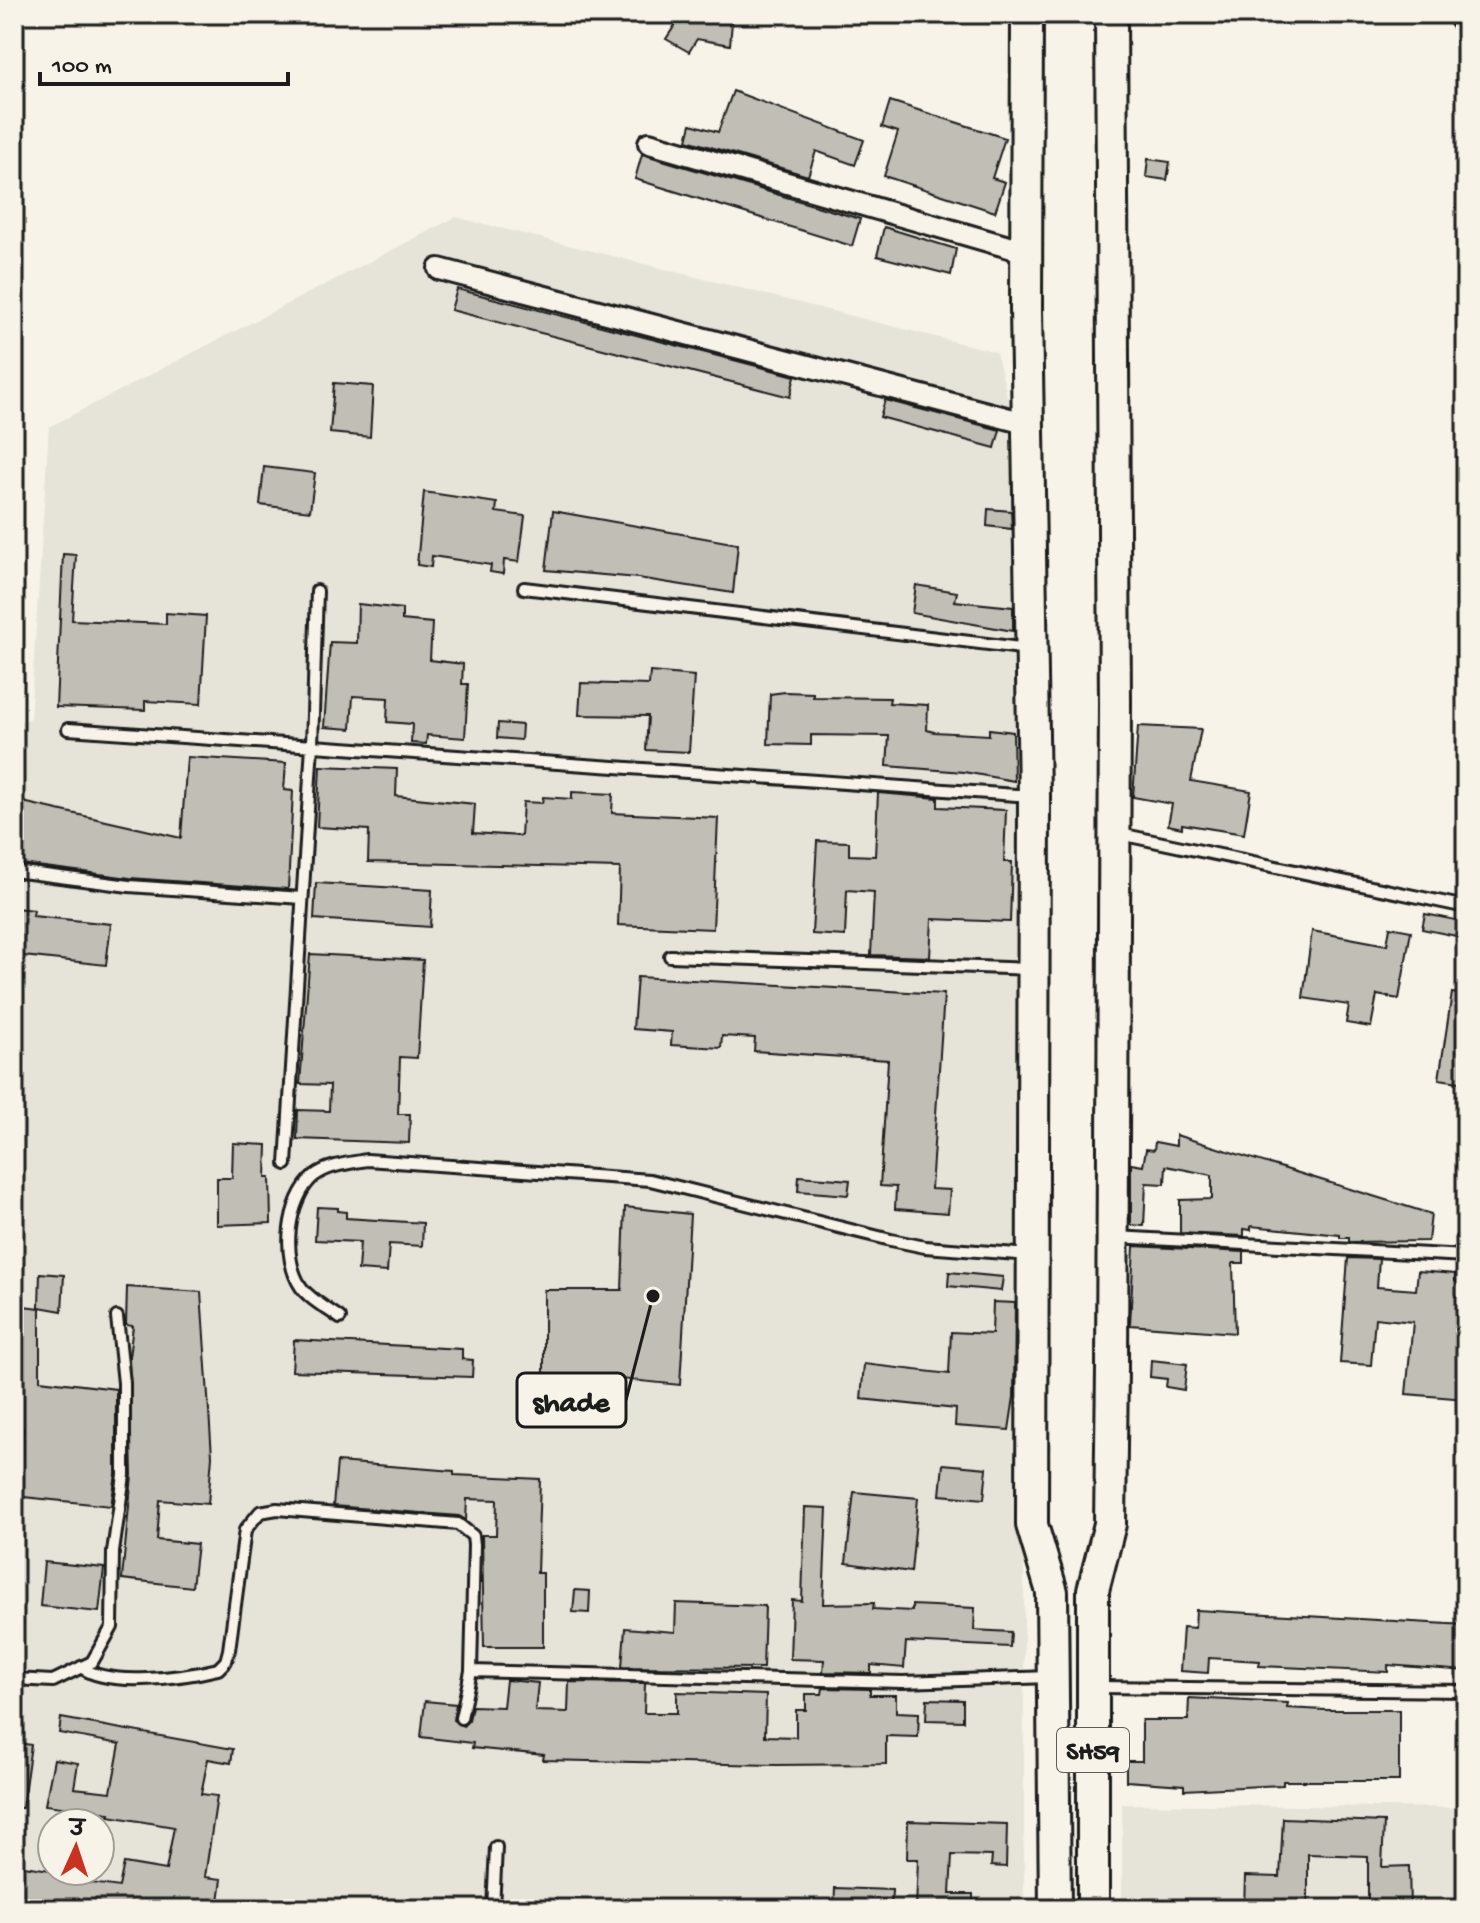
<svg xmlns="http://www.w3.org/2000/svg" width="1480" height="1923" viewBox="0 0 1480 1923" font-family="'Gochi Hand','Playpen Sans Deva',sans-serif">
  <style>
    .built { fill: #e6e3d9; fill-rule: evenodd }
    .building { fill: #c0beb5; stroke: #1c1c1c; stroke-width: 2 }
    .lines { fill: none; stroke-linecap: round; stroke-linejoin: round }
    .service-casing { stroke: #1c1c1c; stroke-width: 16 }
    .minor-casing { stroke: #1c1c1c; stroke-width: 26 }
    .tertiary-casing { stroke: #1c1c1c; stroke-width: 30 }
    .primary-casing { stroke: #1c1c1c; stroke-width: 36 }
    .service { stroke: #f7f3e8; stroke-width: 10 }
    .minor { stroke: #f7f3e8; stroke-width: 20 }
    .tertiary { stroke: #f7f3e8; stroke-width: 24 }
    .primary { stroke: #f7f3e8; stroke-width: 30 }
    .labels { text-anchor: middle; stroke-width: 8; stroke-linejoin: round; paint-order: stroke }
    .shield { fill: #f7f3e8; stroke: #5e5c59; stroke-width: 2 }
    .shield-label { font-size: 26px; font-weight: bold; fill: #1c1c1c }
    .leader { fill: none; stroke: #1c1c1c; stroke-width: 3 }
    .callout-dot { fill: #1c1c1c; stroke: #f7f3e8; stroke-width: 3 }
    .callout { fill: #f7f3e8; stroke: #1c1c1c; stroke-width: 3 }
    .callout-label { font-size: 30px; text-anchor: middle; font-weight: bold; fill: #1c1c1c }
  </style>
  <rect width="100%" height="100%" fill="#f7f3e8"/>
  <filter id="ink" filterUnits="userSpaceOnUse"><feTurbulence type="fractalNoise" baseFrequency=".0125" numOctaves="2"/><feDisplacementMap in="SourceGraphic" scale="16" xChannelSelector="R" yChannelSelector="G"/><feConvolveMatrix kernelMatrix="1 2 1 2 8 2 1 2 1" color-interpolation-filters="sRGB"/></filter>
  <g filter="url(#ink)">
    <!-- built -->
    <path class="built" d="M456,217L996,352L1024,463V1909H14V722L30,719L49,427ZM52,1823H100V1871H52Z
      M1122,1804L1466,1808V1909H1122Z"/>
    <!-- building -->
    <path class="building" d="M681,16L732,22L730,45L697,39L689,52L666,39Z
      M733,91L864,140L855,165L816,151L808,176L687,140L691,124L718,132Z
      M890,101L1005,138L992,178L1005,182L995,212L884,176L898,132L882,127Z
      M642,154L860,219L852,246L635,179Z
      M1148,159L1170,162L1167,180L1146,177Z
      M884,227L956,249L951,275L877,256Z
      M457,289L795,376L790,397L451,310Z
      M334,383L373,386L370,437L330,433Z
      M885,400L1000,430L995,448L880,417Z
      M264,467L315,473L310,511L260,505Z
      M424,492L497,503L496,512L525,516L519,562L504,560L503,574L490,572L491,565L432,556L431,567L417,565Z
      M988,509L1011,511L1012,529L987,526Z
      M553,511L738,544L733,593L638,578L546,570Z
      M63,554L76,555L72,620L166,624V613L206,616L201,704L145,701V710L56,707Z
      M916,585L957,592L955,601L1013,607V631L912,613Z
      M358,604L402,609V620L432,623L430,660L463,664L462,684H468L465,738L427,735L426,744L411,743L412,724L387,722L388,698L353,696L351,729L324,727L330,642L357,643Z
      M650,672L694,676L689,752L646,750L648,716L579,715L581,683L649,685Z
      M785,692L813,693V697L890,698L889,703L928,705L927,730L934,732L989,735V729L1013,732L1014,781L964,772L887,766L889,736L811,735V745L768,744L770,694Z
      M498,723L522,725L521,740L497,738Z
      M1138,726L1201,729L1191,781L1251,791L1244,834L1182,824V828L1168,825L1172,804L1133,797Z
      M187,757L286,763L284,790L293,791L288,889L130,878L14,863V800L181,838Z
      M320,766L397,769L396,796L475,804L473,833L521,836L523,802L542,803L543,797L572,799V792L613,794L612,813L718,818L713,929L618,925L620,868L368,862L369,830L317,827Z
      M878,793L938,798V807L1006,810L1004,862H1012L1010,922L932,919L930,957L871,955L874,892L847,890L845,936L812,934L817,841L849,842V855L875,856Z
      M316,883L432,890L430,927L314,919Z
      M14,908L34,910L33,916L111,924L106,965L14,955Z
      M1425,914L1466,922V938L1422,929Z
      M1390,927L1411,931L1399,999L1377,995L1371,1027L1346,1023L1349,1005L1303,998L1312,931L1387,945Z
      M310,954L423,960L417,1058L400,1057L398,1114H410L409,1143L297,1139L298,1110L329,1111L330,1085L300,1084Z
      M637,977L944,994L931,1189L950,1190L948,1213L895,1209L896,1187L880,1186L888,1060L754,1051L755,1038L722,1036L721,1048L671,1045L672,1032L633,1029Z
      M1452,993L1466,995V1083L1439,1079Z
      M1176,1135L1431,1214L1428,1241L1349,1242V1238H1340V1235L1251,1226V1230L1244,1229V1236L1180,1233V1200L1212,1199V1175L1166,1166L1165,1184L1146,1183L1144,1226L1131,1225V1164L1143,1166L1146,1149L1154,1150L1155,1142L1176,1146Z
      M233,1143L267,1145L266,1178H270L271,1223L217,1225V1178H232Z
      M799,1176L850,1180L848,1195L798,1191Z
      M317,1207L338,1208V1211L346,1212V1218L423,1223L422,1246L389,1244L387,1272L358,1270L360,1242L315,1240Z
      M625,1207L690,1214L680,1385L601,1377V1384H544V1290H622Z
      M1134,1246L1244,1252V1263H1233L1235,1333L1130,1325Z
      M1348,1258L1379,1259L1377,1287L1416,1290L1418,1271L1455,1274V1281L1466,1282V1399L1406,1394L1413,1322L1375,1318L1371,1365L1340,1363Z
      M949,1272L1003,1277L1001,1291L948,1286Z
      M40,1273L64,1275L62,1311L39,1307Z
      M127,1287L201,1292L212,1456L208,1504L160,1500L157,1540L197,1544L192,1587L122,1579L132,1475L129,1357L133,1326L126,1325Z
      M993,1302L1015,1303L1014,1397L1009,1430L955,1426L956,1409L861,1399L864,1364L949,1374L951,1332L992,1334Z
      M14,1305L40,1308V1380L116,1389V1474L111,1506L14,1496V1457L21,1458L23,1428L14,1427Z
      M294,1340L462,1349V1359L473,1360L472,1377L292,1371Z
      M1151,1360L1187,1364L1184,1390L1166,1387L1167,1379L1150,1377Z
      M337,1462L454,1471V1475L540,1479L537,1573H543V1647H484L482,1535H496L497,1500L467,1499L466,1520L459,1516L333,1506Z
      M943,1464L987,1468L984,1499L940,1495Z
      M854,1492L918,1498L911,1572L846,1563Z
      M805,1507L827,1508L823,1604L874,1603L873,1609L912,1611V1605L975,1608L974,1630L1011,1632L1010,1647L906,1642L904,1668L871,1665V1673L823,1672L824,1660L790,1659L792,1600L802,1601Z
      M44,1562L104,1568L99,1612L40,1606Z
      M575,1590L590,1591L589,1613L573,1612Z
      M676,1603L765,1606L763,1668L622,1667L625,1628L675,1632Z
      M1196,1610L1466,1625V1671L1388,1665V1672L1259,1666L1260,1661L1209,1658L1208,1673L1180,1671L1183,1627L1195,1628Z
      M506,1680L538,1683L535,1711L568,1712L569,1682L645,1683L644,1713H677V1692L766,1695L765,1736L796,1737V1710H806V1694H822L823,1688L870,1689V1695H896V1712L919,1713L918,1737L886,1736V1764L776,1765L543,1760L544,1755L472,1748L473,1743L421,1737L425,1701L456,1704L453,1720L463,1726L469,1720L472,1706L503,1707Z
      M1189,1698L1288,1703L1287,1708L1325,1710H1399V1781H1283V1785L1184,1790V1785L1126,1781V1761H1142V1720H1188Z
      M927,1699L963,1700V1721L926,1720Z
      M61,1718L233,1749L231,1763L208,1759L201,1794L217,1796L205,1877L222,1879L218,1909L14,1906L17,1865L57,1871L56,1878L119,1887L124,1863L166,1870L174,1827L109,1816L110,1813L45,1805L54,1759L78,1763L74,1788L111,1792L120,1744L59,1733Z
      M14,1742L31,1745L22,1808H14Z
      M1283,1818L1384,1822L1382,1867L1409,1866L1410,1909H1368V1856L1308,1854V1909H1244L1245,1876L1280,1877Z
      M908,1821L1007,1824L1006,1867L991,1866L992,1856L952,1855L950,1894H973V1909H916L918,1859H907Z
      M835,1888L892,1890L891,1909H834Z"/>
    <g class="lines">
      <!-- service casing -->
      <g class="service-casing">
        <path id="service" d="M524,588L1029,649
          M68,729L1032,796
          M1120,834L1466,907
          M14,871L129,886L302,898
          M670,956L1031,969
          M286,1164L312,745L317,591
          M1115,1237L1466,1256
          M340,1318C328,1309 309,1299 301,1287C281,1258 287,1199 314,1176C328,1165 350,1163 367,1160L650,1180L891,1240L925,1247L1030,1255
          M81,1667C109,1688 185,1677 218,1669L226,1661L229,1650L245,1530L260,1512L277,1509L458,1524L473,1536L474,1545L471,1671L461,1718
          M471,1671L903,1682L1050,1677
          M14,1679L53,1681L92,1662L112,1627L113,1552L124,1475V1383L117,1317
          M1096,1687L1466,1691
          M493,1909L496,1847"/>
      </g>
      <!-- minor casing -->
      <g class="minor-casing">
        <path id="minor" d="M649,143L1026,252
          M439,269L1029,424"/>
      </g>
      <!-- tertiary casing -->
      <g class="tertiary-casing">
        <path id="tertiary" d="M1460,14L1466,23"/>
      </g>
      <!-- primary casing -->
      <g class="primary-casing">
        <path id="primary" d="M1027,14L1026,309L1034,796L1032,1525L1052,1592L1055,1909
          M1093,1909V1590L1110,1524L1112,1369L1115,702L1111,14"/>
      </g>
      <!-- service -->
      <use href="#service" class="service"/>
      <!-- minor -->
      <use href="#minor" class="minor"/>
      <!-- tertiary -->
      <use href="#tertiary" class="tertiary"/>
      <!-- primary -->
      <use href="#primary" class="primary"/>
    </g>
  </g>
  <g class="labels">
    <!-- shield labels -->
    <rect class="shield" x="1057" y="1728" width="72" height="44" rx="6"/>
    <g class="shield-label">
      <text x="1093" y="1759">SH59</text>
    </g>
  </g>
  <!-- callouts -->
  <path class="leader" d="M653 1296L626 1400"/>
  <circle class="callout-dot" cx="653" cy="1296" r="8"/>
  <rect class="callout" x="517" y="1373" width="109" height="54" rx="8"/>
  <g class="callout-label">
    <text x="571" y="1411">shade</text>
  </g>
  <!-- margin -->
  <rect width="1480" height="1923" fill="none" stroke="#f7f3e8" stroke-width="48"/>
  <rect x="24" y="24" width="1432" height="1875" fill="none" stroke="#1c1c1c" stroke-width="3" filter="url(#ink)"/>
  <!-- north arrow -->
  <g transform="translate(76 1847) rotate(3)"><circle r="38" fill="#f7f3e8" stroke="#9f9d96" stroke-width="2"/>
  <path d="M0-6L14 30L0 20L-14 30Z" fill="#c8321e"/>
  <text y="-12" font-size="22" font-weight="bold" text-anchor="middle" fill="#1c1c1c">उ</text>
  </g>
  <!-- scale -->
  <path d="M40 72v12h248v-12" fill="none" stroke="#1c1c1c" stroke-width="4"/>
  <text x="52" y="72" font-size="24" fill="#1c1c1c" stroke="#f7f3e8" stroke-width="6" paint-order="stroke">100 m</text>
</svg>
